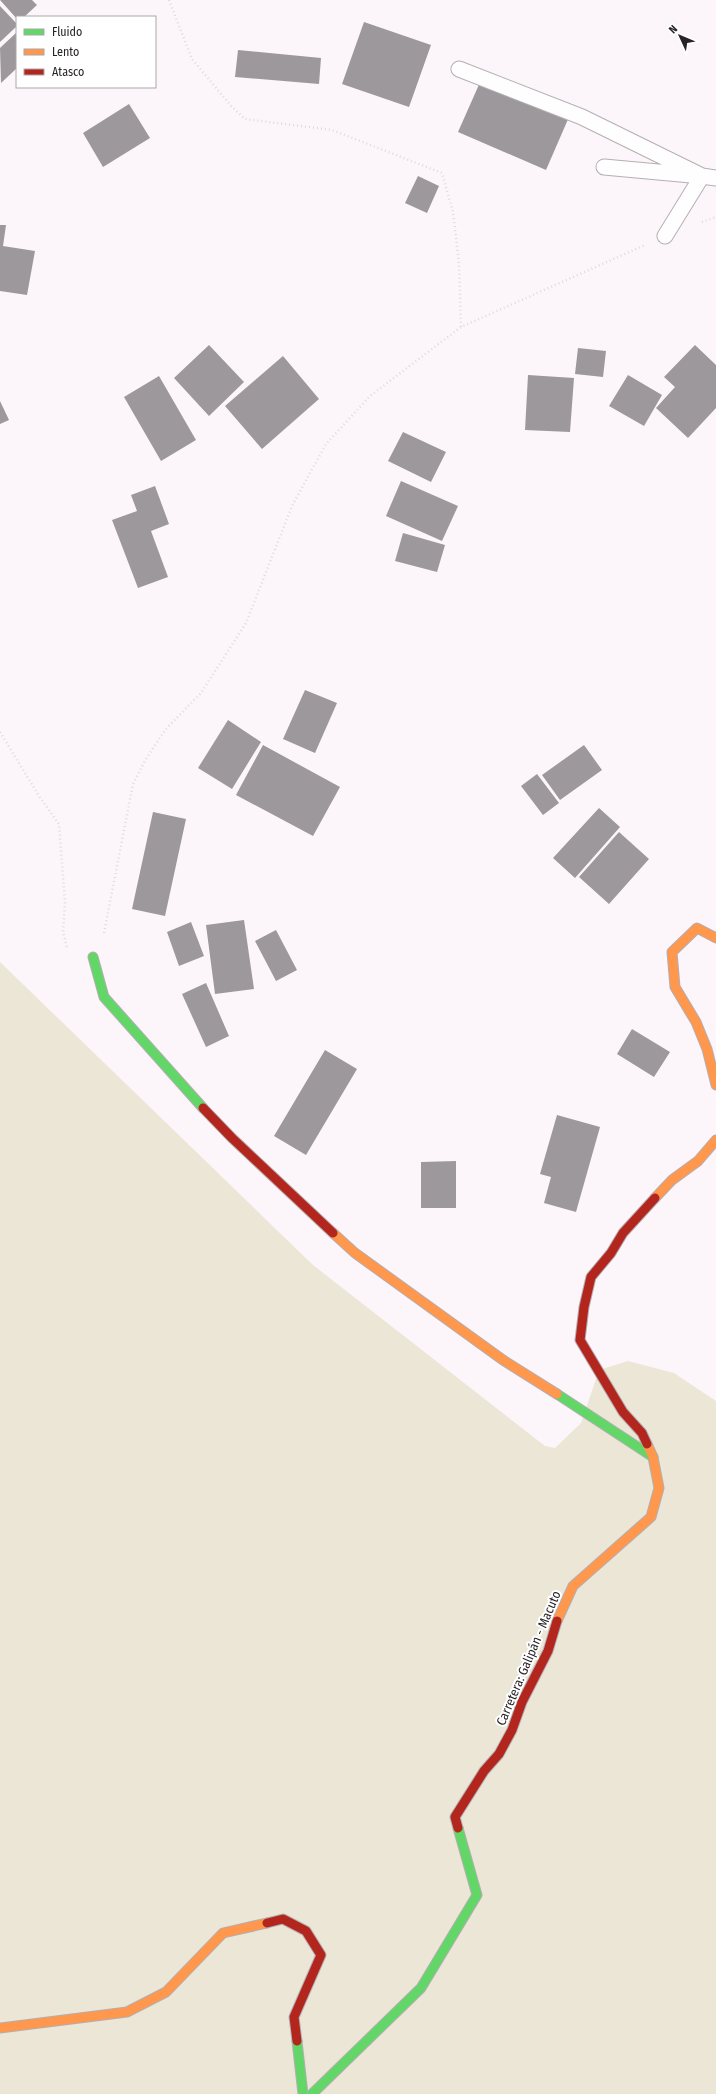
<svg xmlns="http://www.w3.org/2000/svg" width="716" height="2094" viewBox="0 0 716 2094" font-family="'Fira Sans Condensed',sans-serif">
  <style>
    .green { fill: #ece6d7 }
    .building { fill: #9d989c }
    .lines { fill: none; stroke-linecap: round; stroke-linejoin: round }
    .lane-casing { stroke: #b4afb3; stroke-width: 17 }
    .fast-casing { stroke: #b4afb3; stroke-width: 11 }
    .slow-casing { stroke: #b4afb3; stroke-width: 11 }
    .jam-casing { stroke: #b4afb3; stroke-width: 11 }
    .path { stroke: #dddbdc; stroke-width: 2.5; stroke-dasharray: 1 3; stroke-linecap: butt }
    .lane { stroke: #fffefe; stroke-width: 15 }
    .fast { stroke: #63d668; stroke-width: 9 }
    .slow { stroke: #ff974d; stroke-width: 9 }
    .jam { stroke: #b3261e; stroke-width: 9 }
    .labels { text-anchor: middle; stroke-width: 4; stroke-linejoin: round; paint-order: stroke }
    .street-label { font-size: 13px; fill: #282327; stroke: #fff }
  </style>
  <rect width="100%" height="100%" fill="#fcf6fb"/>
  <!-- green -->
  <path class="green" d="M0,962L313,1265L545,1446L555,1448L581,1423L599,1370L628,1361L674,1373L716,1401V2094H0Z"/>
  <!-- building -->
  <path class="building" d="M0,0H32L37,5L24,17H17V19Z
    M0,6L17,24V26L0,42Z
    M364,22L431,45L409,107L342,84Z
    M17,32V68L1,83L0,48Z
    M238,50L321,58L319,84L235,77Z
    M481,80L569,117L546,170L458,132Z
    M129,104L150,138L103,167L83,133Z
    M418,176L439,186L427,213L405,203Z
    M0,225H6L3,246L35,251L27,295L0,291Z
    M209,345L244,382L209,416L174,378Z
    M695,345L716,365V408L688,438L656,408L675,387L664,377Z
    M578,348L606,351L603,377L575,374Z
    M283,356L319,399L262,449L225,406Z
    M528,375L574,378L570,432L525,430Z
    M628,375L662,395L644,426L609,406Z
    M159,376L196,440L161,461L124,397Z
    M0,401L9,420L0,424Z
    M403,432L446,452L431,482L388,461Z
    M401,481L458,506L442,541L386,516Z
    M155,486L169,524L151,531L168,577L138,588L112,520L137,511L131,495Z
    M403,533L445,545L437,572L395,561Z
    M305,690L337,703L315,753L283,739Z
    M228,720L261,742L232,789L198,768Z
    M263,745L340,787L313,836L236,795Z
    M584,745L602,770L560,800L542,775Z
    M537,774L559,803L543,815L521,786Z
    M599,808L620,827L575,878L553,858Z
    M153,812L186,819L165,916L132,909Z
    M619,832L649,859L609,904L579,877Z
    M244,920L254,989L215,994L206,925Z
    M191,922L204,956L179,966L167,932Z
    M276,930L297,970L276,981L255,941Z
    M206,983L229,1036L206,1047L182,994Z
    M632,1029L670,1052L654,1077L617,1054Z
    M325,1050L357,1069L306,1155L274,1136Z
    M557,1115L600,1127L576,1212L544,1203L551,1177L540,1174Z
    M456,1161V1208H421V1162Z"/>
  <g class="lines">
    <!-- lane casing -->
    <g class="lane-casing">
      <path id="lane" d="M459,69L582,117L702,176L716,178
        M604,167L702,176L665,236"/>
    </g>
    <!-- fast casing -->
    <g class="fast-casing">
      <path id="fast" d="M93,957L104,997L203,1108
        M557,1394L653,1457
        M297,2041L303,2094
        M312,2094L421,1988L477,1895L458,1828"/>
    </g>
    <!-- slow casing -->
    <g class="slow-casing">
      <path id="slow" d="M716,938L697,928L672,952L675,987L696,1022L707,1049L716,1085
        M655,1198L672,1180L698,1161L716,1140
        M333,1233L355,1253L503,1360L557,1394
        M557,1621L573,1586L651,1517L659,1488L653,1457L647,1444
        M0,2028L127,2012L166,1992L223,1933L267,1923"/>
    </g>
    <!-- jam casing -->
    <g class="jam-casing">
      <path id="jam" d="M203,1108L232,1138L333,1233
        M647,1444L642,1433L623,1412L580,1340L584,1307L591,1277L611,1253L623,1233L655,1198
        M458,1828L455,1817L484,1771L499,1754L512,1730L522,1702L548,1651L557,1621
        M267,1923L283,1919L306,1931L321,1955L294,2017L297,2041"/>
    </g>
    <!-- path -->
    <path class="path" d="M169,0L192,59L232,107L245,119L332,130L442,173L453,212L459,263L461,327
      M702,222L716,217
      M0,732L39,796L59,824L65,903L63,932L67,948
      M104,933L133,784L146,759L165,730L201,693L246,623L292,506L326,444L370,396L461,327L645,245"/>
    <!-- lane -->
    <use href="#lane" class="lane"/>
    <!-- fast -->
    <use href="#fast" class="fast"/>
    <!-- slow -->
    <use href="#slow" class="slow"/>
    <!-- jam -->
    <use href="#jam" class="jam"/>
  </g>
  <g class="labels">
    <!-- street labels -->
    <g class="street-label">
      <text transform="translate(528 1658) rotate(-67)" y="5">Carretera: Galipán - Macuto</text>
    </g>
  </g>
  <!-- legend -->
  <rect x="16" y="16" width="140" height="72" fill="#ffffff" stroke="#a9a7a9"/>
  <rect x="24" y="29" width="20" height="6" fill="#63d668" stroke="#a9a7a9"/>
  <text x="52" y="36" font-size="12" fill="#282327">Fluido</text>
  <rect x="24" y="49" width="20" height="6" fill="#ff974d" stroke="#a9a7a9"/>
  <text x="52" y="56" font-size="12" fill="#282327">Lento</text>
  <rect x="24" y="69" width="20" height="6" fill="#b3261e" stroke="#a9a7a9"/>
  <text x="52" y="76" font-size="12" fill="#282327">Atasco</text>
  <!-- north arrow -->
  <g transform="translate(680 36) rotate(314)" stroke="#ffffff" stroke-width="3" paint-order="stroke">
  <path d="M0-3L7 15L0 10L-7 15Z" fill="#282327"/>
  <text y="-6" font-size="11" font-weight="bold" text-anchor="middle" fill="#282327">N</text>
  </g>
</svg>
